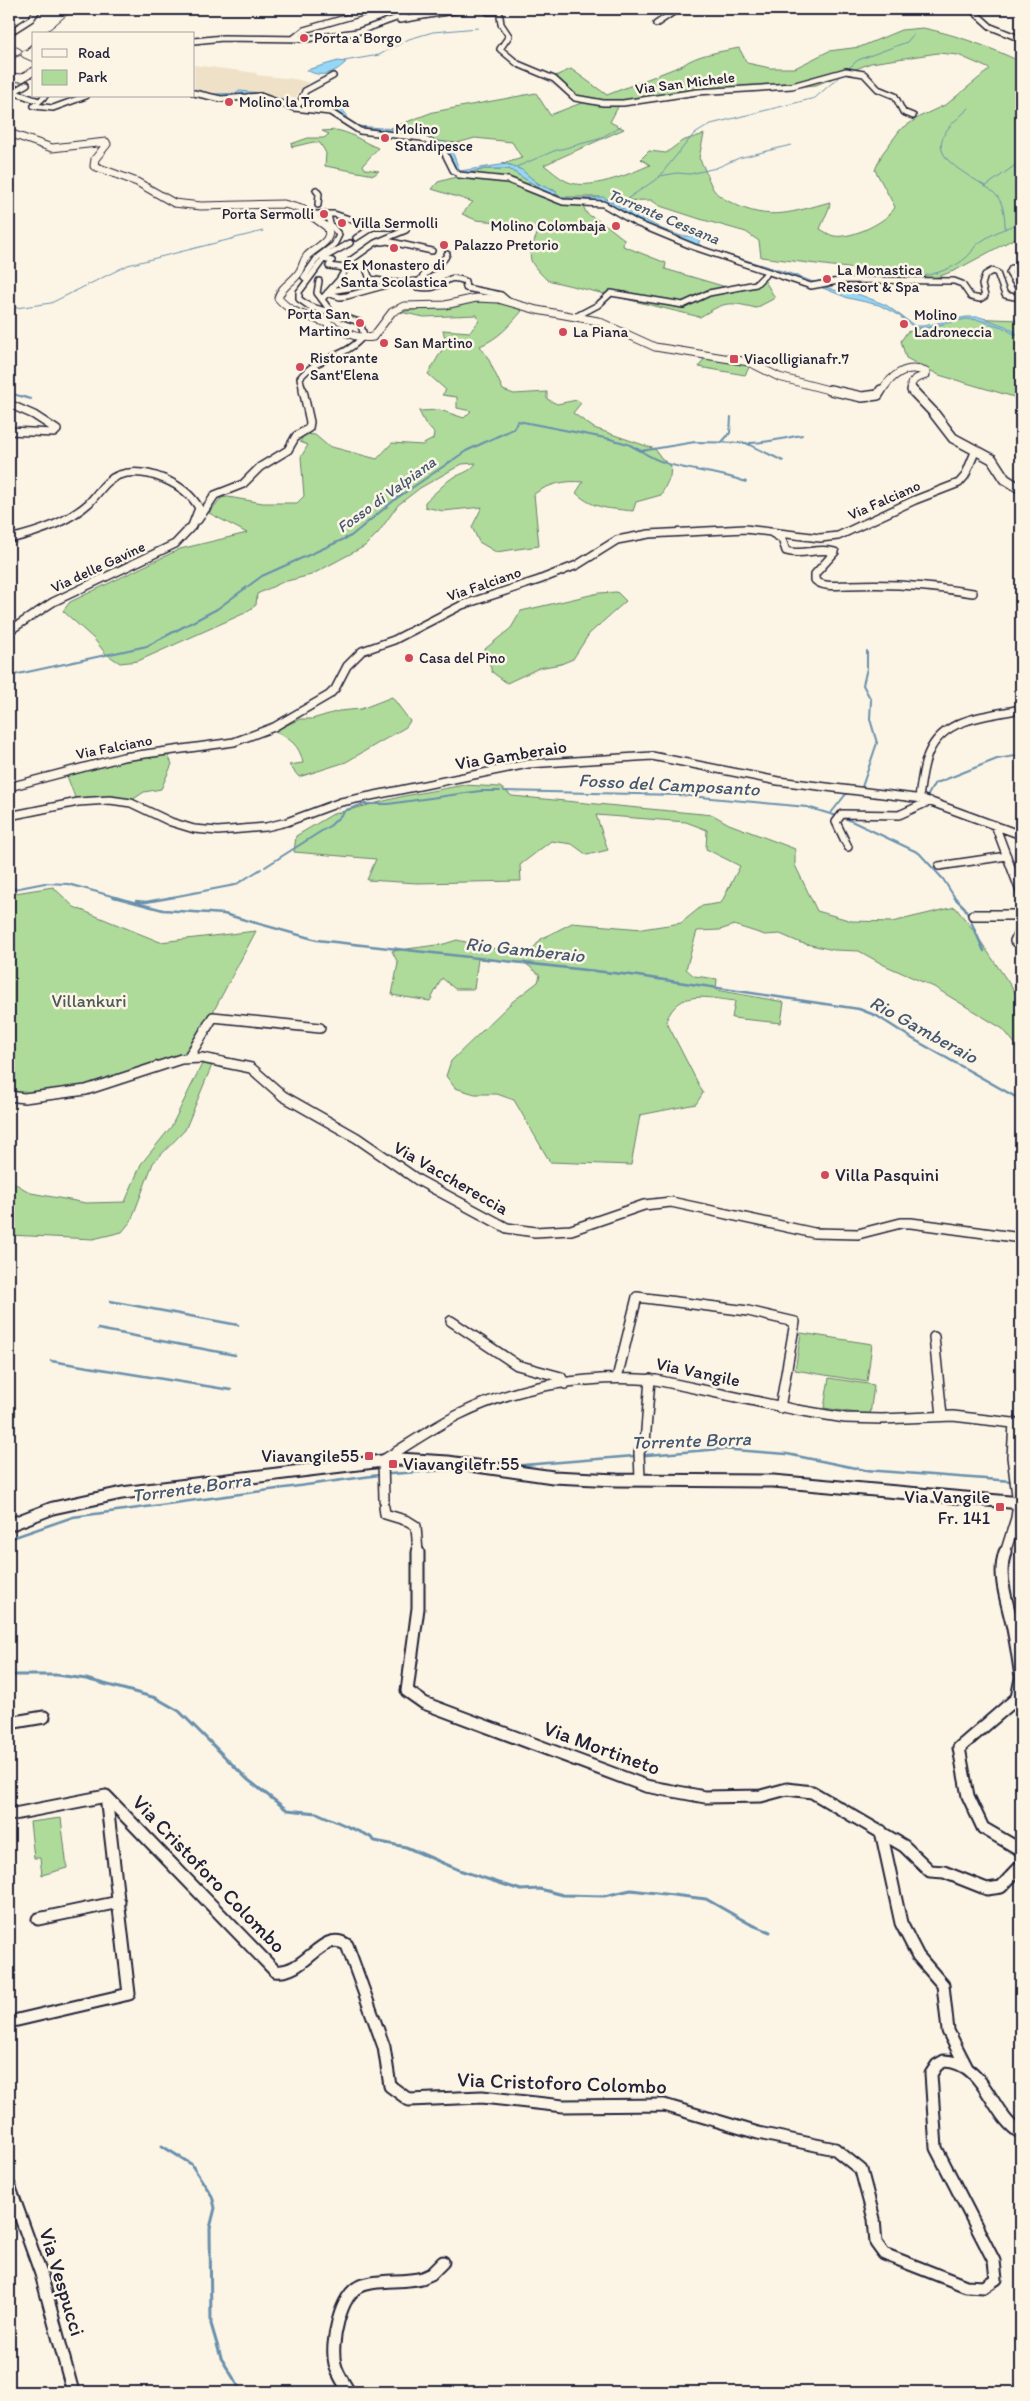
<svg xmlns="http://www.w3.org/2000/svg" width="1030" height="2401" viewBox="0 0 1030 2401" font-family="Itim,sans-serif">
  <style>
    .built { fill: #eee1c7 }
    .green { fill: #aedb9a; stroke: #687e6a }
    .water { fill: #96d7f7; stroke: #688fac }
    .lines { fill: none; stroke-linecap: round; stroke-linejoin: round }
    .stream-far3 { stroke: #688fac; stroke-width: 1 }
    .stream-far2 { stroke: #688fac; stroke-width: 2 }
    .stream-far1 { stroke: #688fac; stroke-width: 2.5 }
    .stream { stroke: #688fac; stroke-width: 3 }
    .minor-far3-casing { stroke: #22223b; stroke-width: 8 }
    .minor-far2-casing { stroke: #22223b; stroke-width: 10 }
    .minor-far1-casing { stroke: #22223b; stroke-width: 12 }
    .minor-casing { stroke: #22223b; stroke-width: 15 }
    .tertiary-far2-casing { stroke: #22223b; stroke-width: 9 }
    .tertiary-far1-casing { stroke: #22223b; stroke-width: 12 }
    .tertiary-casing { stroke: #22223b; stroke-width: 15 }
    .minor-far3 { stroke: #fcf5e5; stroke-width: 5 }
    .minor-far2 { stroke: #fcf5e5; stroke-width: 7 }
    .minor-far1 { stroke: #fcf5e5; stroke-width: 9 }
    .minor { stroke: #fcf5e5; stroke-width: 11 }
    .tertiary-far2 { stroke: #fcf5e5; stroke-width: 7 }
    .tertiary-far1 { stroke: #fcf5e5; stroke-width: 9 }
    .tertiary { stroke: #fcf5e5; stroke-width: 11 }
    .rail { stroke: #22223b; stroke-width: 1 }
    .poi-dot { fill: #d1495b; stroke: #fcf5e5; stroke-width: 2 }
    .labels { text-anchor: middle; stroke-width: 5; stroke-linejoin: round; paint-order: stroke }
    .far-poi-label { font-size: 15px; fill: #22223b; stroke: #fcf5e5; text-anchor: start }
    .far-street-label { font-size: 15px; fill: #22223b; stroke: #fcf5e5 }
    .far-water-label { font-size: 16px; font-style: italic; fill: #455873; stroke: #fcf5e5 }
    .street-label { font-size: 18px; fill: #22223b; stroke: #fcf5e5 }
    .park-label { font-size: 18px; fill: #4c5a58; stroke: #fcf5e5 }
    .poi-label { font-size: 18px; fill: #22223b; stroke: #fcf5e5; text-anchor: start }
    .water-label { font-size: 19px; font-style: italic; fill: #455873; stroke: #fcf5e5 }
    .near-street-label { font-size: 21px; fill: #22223b; stroke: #fcf5e5 }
  </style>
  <rect width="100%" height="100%" fill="#fcf5e5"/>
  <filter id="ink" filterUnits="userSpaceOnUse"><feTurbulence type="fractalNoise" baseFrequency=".02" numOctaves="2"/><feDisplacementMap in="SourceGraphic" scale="10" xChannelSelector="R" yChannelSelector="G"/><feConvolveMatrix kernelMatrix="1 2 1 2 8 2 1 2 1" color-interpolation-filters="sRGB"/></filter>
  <g filter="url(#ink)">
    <!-- built -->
    <path class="built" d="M194,65L257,73L256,75L295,79L310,83L299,91L296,98L285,99L249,91L218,93L194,89Z"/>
    <!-- green -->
    <path class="green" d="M923,28C957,35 990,47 1021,62V235L956,270L922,283L848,268L761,257L759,241L746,232L700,219L660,206L651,200L607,201L599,197H562L555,194L554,190C533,187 523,163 502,164L522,158L512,142L475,138L457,143L436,141L388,129L433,112L536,93L550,115L584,102L619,105L610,122L624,129L544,165C551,170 558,177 566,181C587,192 630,174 650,165L641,159L649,151L666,153L682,141L704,134L699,158C705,168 707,177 712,187C716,195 724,199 732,203C769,222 793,212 830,202L829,208L820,229C824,231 829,235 834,236C851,239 888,222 895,207L875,170L882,154L900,130L919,117L947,104L990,69L958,55L938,53L871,63L816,85L728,93L666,94L637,102L604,101L578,97L553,77L571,69L607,95L683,65C698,54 720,52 739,48L747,63L770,68H795L829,51L860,47L901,30Z
      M334,130C350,131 362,142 378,148L363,165L365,169L379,171L374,175L325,166L326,153L320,143L313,142L292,147L291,144L308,138H324L329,134L322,131Z
      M485,169H509L551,195L562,200H580L587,214L606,225L624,239L623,246L666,263L665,269L726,287L765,281L775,298L756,308C727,301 725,302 700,317L547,280C526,259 527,258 538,232L521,224L476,220L462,214L473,202L432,189L438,182Z
      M478,300L509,304L522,311C509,326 499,338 480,346L488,358L503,390L514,394L547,392V399L557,404L577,400L581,403L573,413L594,428L655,449L662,459L671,466L670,477L661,495L636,502L633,511C609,508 595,510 576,493L583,482C566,480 548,484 534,494L539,546L496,552L479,542L472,527L482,507L443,511L425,507V502C433,495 441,487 449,480C458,474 470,473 476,463L462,464L420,488L398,505L378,533L365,546L311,575L283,582L257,594L256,605L245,613L138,661L120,663L106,654L94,639L63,611L70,602L180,549L247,533L209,513L221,498L228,497L263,503H297L304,496L301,457L308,445L300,442L304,434L315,435L328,446L377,459L392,443L422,445L433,439L434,433L425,423L419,411L440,410L464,418L471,411L457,408V397L442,395L446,390L428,374L446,343L443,330L470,332L479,321L477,315L424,317L400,312Z
      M966,318L1021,320V399L939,375L906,358L901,341L907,332Z
      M706,355L751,364L745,375L699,367Z
      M617,592L626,601L589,634L573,659L561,664L539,668L507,683L492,672L485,649L511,628L521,611L599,593Z
      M392,697L410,721L406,727L346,762L299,777L289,765L303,763C300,745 289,738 274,731L300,719H312L339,711L361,709Z
      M168,755L172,764L161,789L144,792L132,800L112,796L76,800L67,776L137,758Z
      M464,785L500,787L512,796L713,815L729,824L795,849V865L817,911L852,921L892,922L955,907L971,927L1021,1001V1051L1003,1029L934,987L884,965L859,951L834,950L801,943L780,934L765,935L734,925L720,930L697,931L686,969L694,976L717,979L716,990L784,1002L781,1023L732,1018L735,1001C706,998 680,988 666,1021L703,1093L696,1104L640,1115L631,1165L550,1162L514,1100L497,1094H475L455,1088L446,1076L451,1061L512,1002L538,982L540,975L525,963L478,959L474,989H455L442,978L430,1001L392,995L398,963L392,951L444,944L457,940L527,956L541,939L572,923L642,929L681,923L702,906L721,903L740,866L706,849L707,830L686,822L596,815L608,850L587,855L572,844L551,841L520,865L521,881L417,883L367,880L376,859L294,852L296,836L333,814L404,796Z
      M53,887L74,907L160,942L256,931L212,1014L180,1058L73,1090L24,1096L9,1093V894Z
      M202,1064L212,1065L185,1130L153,1163L131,1221L122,1232L93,1239L9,1235V1180L31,1193L86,1203L125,1202L141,1164L171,1127Z
      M801,1333L872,1344L867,1382L795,1370Z
      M829,1378L874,1385L870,1415L824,1408Z
      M61,1818L67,1868L42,1875L40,1858H34L30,1822Z"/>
    <!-- water -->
    <path class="water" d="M338,61L346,62C335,73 321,79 307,70Z
      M194,90L215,94L237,93L239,91L262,93L287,104L334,111L342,109L346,114V118L357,126L394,129L449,144L460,171L507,164L522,170L538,184L557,192L555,194C570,201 588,198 603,197L662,229L681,236H696L701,238L698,244L709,249L795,275L834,290L858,294L886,305L915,326H923L966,317H980L1005,326L1021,336V338L1002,327L979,320L966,319L925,328H915L898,315L879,305L848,298L795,277L698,248L647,225L608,203L595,200H562L551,195L509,169H485L463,174L459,173L445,147L432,141L389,131L354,126L338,115L291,106L261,94L221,96Z"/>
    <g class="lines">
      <!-- stream-far3 -->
      <path class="stream-far3" d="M344,61L379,55L409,39L433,32L478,28
        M969,108C960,117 948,125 943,137C931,164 983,179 997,196C1004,205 1005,217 1005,229
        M514,168L554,151L599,139L621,126
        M660,176L677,173L690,174L716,168L739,158L791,145
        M985,187L1021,161
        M622,209L630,197L658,178L693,135L711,124L815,98L858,60L907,42L913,35
        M904,278C926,277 953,271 969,255C973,251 974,246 979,243C991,234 1007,227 1021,223
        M812,282L840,278H878
        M9,309L51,303L128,265L263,231"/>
      <!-- stream-far2 -->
      <path class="stream-far2" d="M9,393L31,399
        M722,442L730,433L731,417
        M750,443C767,443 785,438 802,435
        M641,451C673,473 711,468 746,482
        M9,676L147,646L217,609L262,576L351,536L397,498L466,451L513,429L518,421L610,439L628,444L641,451L695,442L746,443L783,461
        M861,790L877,743L870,719L871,700L863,685L867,668V651
        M504,791L679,795L807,807L847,819L919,853L943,879L955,898
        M927,797L934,784L997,759L1021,755
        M892,812L906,809
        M831,813L846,794L852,793
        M265,867L331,825L346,810L364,804H388L480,791H500
        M9,890L45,883L68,884L119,898
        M167,898L235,885L261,869"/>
      <!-- stream-far1 -->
      <path class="stream-far1" d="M114,897L163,910L224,914L317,940L631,975L859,1009L877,1016L913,1039L1021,1100
        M954,897L965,908L984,951
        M136,901L146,902L174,897
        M110,1301L238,1325
        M98,1329L235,1355
        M51,1361L231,1390
        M511,1466L721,1449L787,1454L865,1470L1012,1481
        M390,1474L463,1469
        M1020,1482L1021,1486
        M9,1539L73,1517L379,1475"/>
      <!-- stream -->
      <path class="stream" d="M9,1675H57L86,1679L156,1698L179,1711L247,1779L287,1810L317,1813L369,1836L375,1841L406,1847L459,1870L521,1890L540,1889L563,1895L604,1896L631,1890L706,1899L750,1924L770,1932
        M162,2146L191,2164L212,2196L215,2208L210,2228L211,2324L221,2358L242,2392"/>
      <!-- minor-far3 casing -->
      <g class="minor-far3-casing">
        <path id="minor-far3" d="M486,9L488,12H498
          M499,9L501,24L509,36L500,49L518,64L554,79L575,98L603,103H623L697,92L792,86L846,71L864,74L878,89L895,96L903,112L913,116
          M971,9L991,27L1021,39
          M400,20L464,9
          M656,24L678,9
          M9,33L31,19L38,9
          M294,38L304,30L376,9
          M306,39L357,32L405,15
          M194,41L223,38L303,39
          M28,55L34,47
          M27,84L13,92L39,101
          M194,93L221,99L260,96L294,108L330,112L360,131L422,138L443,150L453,170L459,175L508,180L563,202L603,204L636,223L694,247L811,286L844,280L954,281L962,284L971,297L980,299L985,296L982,285L985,275L992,271L997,273L1005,295L1015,297L1021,295
          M45,96L34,106L53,108L86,96
          M294,108L300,103L305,91L333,76
          M316,190L319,194L318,205
          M315,214H334L373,227H401L406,230L375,243L351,260L339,280L322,299
          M328,214L330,224L339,235L334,245L318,257L304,277L308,280L299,292V299L309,306L332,313
          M356,238L373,227
          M382,242L387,241L432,251
          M447,254C442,268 421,270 417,287C422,287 429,289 434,287C449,283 446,274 465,281L466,288L501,295L508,301
          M323,259L332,261L329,266L345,268
          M1021,268H1012L1009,273L1021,292
          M367,271L370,279L394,283L419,281
          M308,280L325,257L350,243
          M319,281L317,293L332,313L359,322
          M330,291L362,286
          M327,293L340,297L347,296L394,283
          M577,316L598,305L611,293L683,305L709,293L756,284L767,273
          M303,392L300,378C318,355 346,359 364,335L360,323"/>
      </g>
      <!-- minor-far2 casing -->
      <g class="minor-far2-casing">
        <path id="minor-far2" d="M9,404L34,415L57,430L54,433L9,431
          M1020,414L1021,417
          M198,520L215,495L243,484L260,467L288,450L296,436L309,428L310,422L303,390
          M772,533L782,539L786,551C803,556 818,547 835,552L815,574V580C823,588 839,585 849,585C890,583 932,586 973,593
          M9,539C36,533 68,522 89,503C99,493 105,480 119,475C146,466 186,484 199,508L192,526L175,544L53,602L9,631
          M9,787L123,757L234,742L274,727L329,695L335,689L347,666L362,651L394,640L462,605L539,580L577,565L617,540L649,534L745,529L820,538L838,536L915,500L959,483L965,476L975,452
          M919,798C921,785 922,772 926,760C939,717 984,717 1021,709
          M9,816L78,802L110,800L131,803L171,822L194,829L218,831L266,827L287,822L341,802L528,764L652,756L778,781L923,799L1021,835
          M995,825L1021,894
          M848,847L836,822L842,814L899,815L930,801
          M939,866L1007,856"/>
      </g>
      <!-- minor-far1 casing -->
      <g class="minor-far1-casing">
        <path id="minor-far1" d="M973,915H1021
          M1015,941L1021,929
          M189,1057L213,1017L320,1028
          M9,1096L24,1098L86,1090L181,1059L202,1058L251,1068L283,1096L357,1138L418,1180L507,1228L535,1232L571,1230L644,1205L671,1202L814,1233L858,1234L901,1223H911L1021,1238
          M451,1321L517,1365L561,1377L565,1384
          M934,1337L942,1416
          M617,1378L637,1297L748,1311L795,1322L780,1408
          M640,1479L639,1452L645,1443L650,1379
          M384,1500L383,1460C408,1445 432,1428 458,1415C518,1385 590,1374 656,1380L797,1410L845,1418L882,1419L953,1416L1021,1424
          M384,1507L385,1514L408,1521L416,1526L418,1553
          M1005,1553L1016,1518L1018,1503L1012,1457L1014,1423"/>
      </g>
      <!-- minor casing -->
      <g class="minor-casing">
        <path id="minor" d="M418,1552V1608L407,1691L424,1703L646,1786L705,1797L761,1796L787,1789L812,1792L904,1846L930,1871L944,1872L987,1889L1001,1887L1021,1866
          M1005,1552C996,1578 1010,1608 1014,1634C1017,1648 1019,1663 1021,1677
          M1021,1678L1017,1698L959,1748L968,1796L983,1828L1021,1850
          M9,1723L44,1717
          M9,1815L106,1796L275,1971C306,1975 322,1928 347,1945L384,2047L390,2086L409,2100L482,2097L563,2106L664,2105L758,2133L835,2149L861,2170L874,2219L876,2243L884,2254L966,2286L984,2287L996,2279L994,2261L936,2148L931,2074L937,2065L944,2061C986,2062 990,2115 1021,2133
          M881,1831L901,1923L918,1956L943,1985L948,2031L967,2068
          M38,1919L119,1902
          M9,2022L129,1994L106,1796
          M9,2185L41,2274L73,2392
          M349,2392C344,2383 337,2374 335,2364C330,2344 340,2295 360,2286C377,2279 403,2283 422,2278L431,2274L443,2262"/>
      </g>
      <!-- tertiary-far2 casing -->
      <g class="tertiary-far2-casing">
        <path id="tertiary-far2" d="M9,48L18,52
          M25,54L34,58
          M9,77L22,78L34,71
          M9,133L52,148L106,142L107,144L95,159L94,166L137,182L174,203L201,206L284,204L302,209L327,227C335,241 314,248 307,256C303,261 303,266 300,271C294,282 282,285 278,298C292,315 311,316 329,324C344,331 356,340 373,337L392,312L404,306L445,305L476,298L498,299L537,310L598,321L655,347L749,362L779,377L836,392
          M881,392C891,376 906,363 926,372V375L915,379L911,384L912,392"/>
      </g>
      <!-- tertiary-far1 casing -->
      <g class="tertiary-far1-casing">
        <path id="tertiary-far1" d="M830,390L862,397L878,395L881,390
          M912,390L933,412L953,438L992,459L1005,479L1021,489"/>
      </g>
      <!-- tertiary casing -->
      <g class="tertiary-casing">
        <path id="tertiary" d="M9,1525L53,1508L122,1493L399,1459L448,1462L553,1477L617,1480L773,1481L1021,1503"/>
      </g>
      <!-- minor-far3 -->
      <use href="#minor-far3" class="minor-far3"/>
      <!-- minor-far2 -->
      <use href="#minor-far2" class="minor-far2"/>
      <!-- minor-far1 -->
      <use href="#minor-far1" class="minor-far1"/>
      <!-- minor -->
      <use href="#minor" class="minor"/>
      <!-- tertiary-far2 -->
      <use href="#tertiary-far2" class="tertiary-far2"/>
      <!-- tertiary-far1 -->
      <use href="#tertiary-far1" class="tertiary-far1"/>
      <!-- tertiary -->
      <use href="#tertiary" class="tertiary"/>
      <!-- rail -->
      <path class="rail" d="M44,34L74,9
        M9,63L34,42"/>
    </g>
  </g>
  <!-- markers -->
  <g class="poi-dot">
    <circle cx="304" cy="38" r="5"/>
    <circle cx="229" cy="102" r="5"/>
    <circle cx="385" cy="138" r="5"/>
    <circle cx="324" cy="214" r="5"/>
    <circle cx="342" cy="223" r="5"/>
    <circle cx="616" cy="226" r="5"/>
    <circle cx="444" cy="245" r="5"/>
    <circle cx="394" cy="248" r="5"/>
    <circle cx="827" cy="279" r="5"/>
    <circle cx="360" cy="323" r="5"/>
    <circle cx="904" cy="324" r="5"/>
    <circle cx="563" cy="332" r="5"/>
    <circle cx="384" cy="343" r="5"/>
    <rect x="729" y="354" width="10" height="10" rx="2.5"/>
    <circle cx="300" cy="367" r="5"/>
    <circle cx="409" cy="658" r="5"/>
    <circle cx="825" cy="1175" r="5"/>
    <rect x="364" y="1451" width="10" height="10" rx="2.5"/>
    <rect x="388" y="1459" width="10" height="10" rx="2.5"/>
    <rect x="995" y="1502" width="10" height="10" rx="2.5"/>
  </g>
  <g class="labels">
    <!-- far-poi labels -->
    <g class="far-poi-label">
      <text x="314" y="43">Porta a Borgo</text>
      <text x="239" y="107">Molino la Tromba</text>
      <text x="395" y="134">Molino<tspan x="395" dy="17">Standipesce</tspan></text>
      <text x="314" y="219" text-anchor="end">Porta Sermolli</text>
      <text x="352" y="228">Villa Sermolli</text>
      <text x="606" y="231" text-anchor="end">Molino Colombaja</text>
      <text x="454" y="250">Palazzo Pretorio</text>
      <text x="394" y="270" text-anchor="middle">Ex Monastero di<tspan x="394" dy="17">Santa Scolastica</tspan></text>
      <text x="837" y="275">La Monastica<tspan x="837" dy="17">Resort &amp; Spa</tspan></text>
      <text x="350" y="319" text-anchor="end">Porta San<tspan x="350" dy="17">Martino</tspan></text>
      <text x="914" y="320">Molino<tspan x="914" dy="17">Ladroneccia</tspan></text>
      <text x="573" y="337">La Piana</text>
      <text x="394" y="348">San Martino</text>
      <text x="310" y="363">Ristorante<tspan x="310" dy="17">Sant'Elena</tspan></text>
      <text x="744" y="364">Viacolligianafr.7</text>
      <text x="419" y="663">Casa del Pino</text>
    </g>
    <!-- far-street labels -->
    <g class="far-street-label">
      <text transform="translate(685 83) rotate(-7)" y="5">Via San Michele</text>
      <text transform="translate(884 500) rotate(-24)" y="5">Via Falciano</text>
      <text transform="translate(98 567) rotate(-25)" y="5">Via delle Gavine</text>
      <text transform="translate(484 584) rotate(-19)" y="5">Via Falciano</text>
      <text transform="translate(114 747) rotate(-11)" y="5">Via Falciano</text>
    </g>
    <!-- far-water labels -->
    <g class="far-water-label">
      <text transform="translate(664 216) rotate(23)" y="6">Torrente Cessana</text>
      <text transform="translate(386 494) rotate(-36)" y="6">Fosso di Valpiana</text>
    </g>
    <!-- street labels -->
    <g class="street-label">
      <text transform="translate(511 755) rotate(-9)" y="6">Via Gamberaio</text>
      <text transform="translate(451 1178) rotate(30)" y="6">Via Vacchereccia</text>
      <text transform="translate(698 1372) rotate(12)" y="6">Via Vangile</text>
    </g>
    <!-- park labels -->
    <g class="park-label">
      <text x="89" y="1007">Villankuri</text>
    </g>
    <!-- poi labels -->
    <g class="poi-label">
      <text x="835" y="1181">Villa Pasquini</text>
      <text x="359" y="1462" text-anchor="end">Viavangile55</text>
      <text x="403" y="1470">Viavangilefr.55</text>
      <text x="990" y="1503" text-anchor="end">Via Vangile<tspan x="990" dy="21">Fr. 141</tspan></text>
    </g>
    <!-- water labels -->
    <g class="water-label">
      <text transform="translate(669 784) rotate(3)" y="7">Fosso del Camposanto</text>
      <text transform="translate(525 949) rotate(6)" y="7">Rio Gamberaio</text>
      <text transform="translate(924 1029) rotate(29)" y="7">Rio Gamberaio</text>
      <text transform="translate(691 1440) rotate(-2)" y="7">Torrente Borra</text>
      <text transform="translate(191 1487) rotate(-8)" y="7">Torrente Borra</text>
    </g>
    <!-- near-street labels -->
    <g class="near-street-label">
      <text transform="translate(602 1748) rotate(20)" y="7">Via Mortineto</text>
      <text transform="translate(209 1874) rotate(46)" y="7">Via Cristoforo Colombo</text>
      <text transform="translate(562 2083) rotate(2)" y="7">Via Cristoforo Colombo</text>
      <text transform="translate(62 2282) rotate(73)" y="7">Via Vespucci</text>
    </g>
  </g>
  <!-- margin -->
  <rect width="1030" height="2401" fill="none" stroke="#fcf5e5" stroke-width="30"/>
  <rect x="15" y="15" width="1000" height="2371" fill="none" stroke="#22223b" stroke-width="2" filter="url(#ink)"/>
  <!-- legend -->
  <rect x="32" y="32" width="162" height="65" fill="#fcf5e5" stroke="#a5a1a1"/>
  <rect x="42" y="49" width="25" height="8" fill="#fcf5e5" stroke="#a5a1a1"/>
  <text x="78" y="58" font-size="15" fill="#22223b">Road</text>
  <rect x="42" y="70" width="25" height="15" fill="#aedb9a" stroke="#a5a1a1"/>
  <text x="78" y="82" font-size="15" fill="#22223b">Park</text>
</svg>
